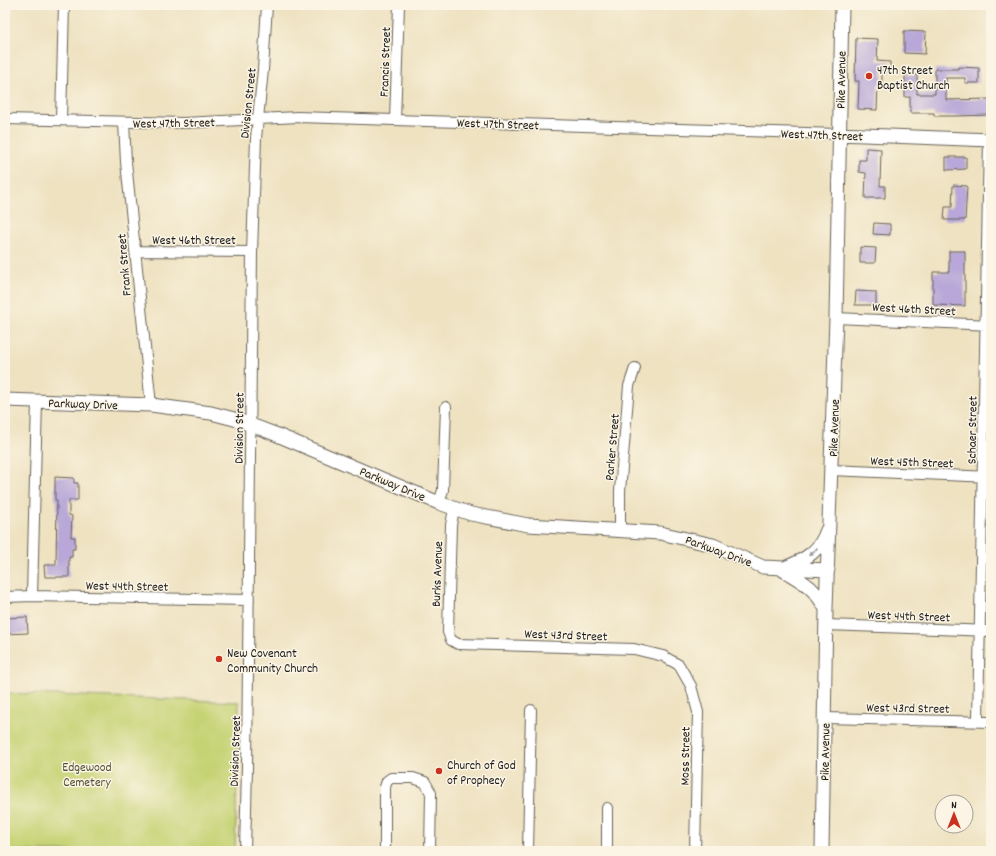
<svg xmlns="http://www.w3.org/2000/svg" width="996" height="856" viewBox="0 0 996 856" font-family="Dekko,sans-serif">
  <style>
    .green { fill: #c6d374; stroke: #717848 }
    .building { fill: #b8a7d8 }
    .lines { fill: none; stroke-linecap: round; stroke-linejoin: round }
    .minor-casing { stroke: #666156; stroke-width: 12 }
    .tertiary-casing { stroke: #666156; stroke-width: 15 }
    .minor { stroke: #fff; stroke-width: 10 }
    .tertiary { stroke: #fff; stroke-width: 13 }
    .oneway { fill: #999 }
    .poi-dot { fill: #c8321e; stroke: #fcf5e5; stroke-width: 1.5 }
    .labels { text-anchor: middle; stroke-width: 3; stroke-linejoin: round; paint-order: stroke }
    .street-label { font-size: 13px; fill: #1c1c1c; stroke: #fcf5e5 }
    .poi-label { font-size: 13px; fill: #1c1c1c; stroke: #fcf5e5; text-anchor: start }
    .park-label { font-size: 13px; fill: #4f5336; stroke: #fcf5e5 }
  </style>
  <rect width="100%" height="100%" fill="#fcf5e5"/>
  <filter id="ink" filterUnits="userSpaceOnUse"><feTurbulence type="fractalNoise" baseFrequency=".025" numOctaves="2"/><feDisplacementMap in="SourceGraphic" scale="8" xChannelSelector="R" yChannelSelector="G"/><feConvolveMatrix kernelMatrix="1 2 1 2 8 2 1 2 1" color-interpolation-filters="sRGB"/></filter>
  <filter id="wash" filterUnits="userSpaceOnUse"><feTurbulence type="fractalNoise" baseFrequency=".012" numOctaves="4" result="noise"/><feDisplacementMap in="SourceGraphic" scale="16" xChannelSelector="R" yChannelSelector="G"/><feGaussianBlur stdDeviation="0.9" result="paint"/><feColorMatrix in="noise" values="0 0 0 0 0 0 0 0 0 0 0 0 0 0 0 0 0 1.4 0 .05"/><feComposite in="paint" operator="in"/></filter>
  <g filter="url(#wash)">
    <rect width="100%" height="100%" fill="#eee2c1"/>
    <!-- green -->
    <path class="green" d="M5,693L239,702L235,851H5Z"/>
    <g id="blocks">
      <!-- building -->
      <path class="building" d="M904,31L926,32L925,54L904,53Z
        M856,38L878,39L877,61L890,62V72L882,71V84H878L877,110L858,109L859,81H855Z
        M958,67L979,68V83H965V78H946V100L991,99V115L955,116H934V113H910V97H905V75H917V94H935V69H958Z
        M866,148L881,149L880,186H885V198H865L866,173L859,172V160H866Z
        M946,157H966V169L946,170Z
        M953,185L967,186L965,220H944L945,207H952Z
        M874,223L890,224V235L873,234Z
        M860,247L876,248L875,263H860Z
        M949,251H965V306L933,305V272H949Z
        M856,291L876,292V305H855Z
        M55,477L74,478V483H78V500H69V515L72,516L71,537H75V549H72V557H69V577H45L44,565H56L57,500H55Z
        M27,617L28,633L5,634V618Z"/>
    </g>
  </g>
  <g filter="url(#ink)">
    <use href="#blocks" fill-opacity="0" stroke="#666156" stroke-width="1"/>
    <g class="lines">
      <!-- minor casing -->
      <g class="minor-casing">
        <path id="minor" d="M5,119L184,123L298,117L838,134
          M61,120L64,5
          M395,120L399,5
          M124,122L126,162L151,405
          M135,251L252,252
          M836,318L991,325
          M831,470L991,477
          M439,503L443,490L446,407
          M454,509L451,525L448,632L451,640L458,644L634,649L663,656L679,665L691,686L698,712L695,851
          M620,530V491L629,386L635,368
          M32,596L37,401
          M5,597L32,596L249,600
          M827,625L991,631
          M825,718L991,722
          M978,721L989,140
          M245,851L247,768L252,252L256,138L263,70L267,5
          M385,851V787L387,781L391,778H413L425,782L431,793L430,851
          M528,851L531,710
          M607,851V808"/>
      </g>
      <!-- tertiary casing -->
      <g class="tertiary-casing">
        <path id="tertiary" d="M838,134L991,140
          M5,400L151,405L211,413L238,420L275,434L439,503L471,514L528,525L660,533L713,545L763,567L828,570
          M787,567C806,559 820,551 827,530
          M783,570C805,583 814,587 826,609
          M822,851L826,609L836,318L842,5"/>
      </g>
      <!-- minor -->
      <use href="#minor" class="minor"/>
      <!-- tertiary -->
      <use href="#tertiary" class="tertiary"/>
    </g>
    <!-- one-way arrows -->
    <defs><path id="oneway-solid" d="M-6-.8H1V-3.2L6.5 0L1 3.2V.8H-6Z"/></defs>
    <use class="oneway" href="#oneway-solid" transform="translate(813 552) rotate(139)"/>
  </g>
  <!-- markers -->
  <g class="poi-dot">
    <circle cx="869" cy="76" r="4"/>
    <circle cx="219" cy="659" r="4"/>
    <circle cx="439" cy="771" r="4"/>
  </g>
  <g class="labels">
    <!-- street labels -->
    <g class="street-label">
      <text transform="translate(384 62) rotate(-88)" y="5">Francis Street</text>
      <text transform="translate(840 80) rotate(-89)" y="5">Pike Avenue</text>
      <text transform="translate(247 103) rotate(-84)" y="5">Division Street</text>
      <text transform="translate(174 122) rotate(-1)" y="5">West 47th Street</text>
      <text transform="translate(498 123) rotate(2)" y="5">West 47th Street</text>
      <text transform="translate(822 134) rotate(2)" y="5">West 47th Street</text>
      <text x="194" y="244">West 46th Street</text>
      <text transform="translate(123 265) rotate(-95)" y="5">Frank Street</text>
      <text transform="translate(914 308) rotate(3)" y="5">West 46th Street</text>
      <text transform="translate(83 403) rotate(2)" y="5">Parkway Drive</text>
      <text transform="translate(238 428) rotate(-89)" y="5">Division Street</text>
      <text transform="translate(833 428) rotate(-88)" y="5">Pike Avenue</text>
      <text transform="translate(971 430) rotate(-89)" y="5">Schaer Street</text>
      <text transform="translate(611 447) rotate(-85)" y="5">Parker Street</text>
      <text transform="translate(912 461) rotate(2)" y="5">West 45th Street</text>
      <text transform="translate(393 483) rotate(23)" y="5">Parkway Drive</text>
      <text transform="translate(719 550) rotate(20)" y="5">Parkway Drive</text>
      <text transform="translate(436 574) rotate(-88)" y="5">Burks Avenue</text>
      <text transform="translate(127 585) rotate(1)" y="5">West 44th Street</text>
      <text transform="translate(909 615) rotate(2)" y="5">West 44th Street</text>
      <text transform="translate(566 634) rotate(2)" y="5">West 43rd Street</text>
      <text transform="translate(908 707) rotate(1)" y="5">West 43rd Street</text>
      <text transform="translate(234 751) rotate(-88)" y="5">Division Street</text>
      <text transform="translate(824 752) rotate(-89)" y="5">Pike Avenue</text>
      <text transform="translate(684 756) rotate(-89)" y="5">Moss Street</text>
    </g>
    <!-- poi labels -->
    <g class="poi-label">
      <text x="877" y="74">47th Street<tspan x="877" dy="15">Baptist Church</tspan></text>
      <text x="227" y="657">New Covenant<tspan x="227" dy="15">Community Church</tspan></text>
      <text x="447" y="769">Church of God<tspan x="447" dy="15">of Prophecy</tspan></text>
    </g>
    <!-- park labels -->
    <g class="park-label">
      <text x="87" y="771">Edgewood<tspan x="87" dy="15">Cemetery</tspan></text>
    </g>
  </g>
  <!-- margin -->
  <rect width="996" height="856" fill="none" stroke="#fcf5e5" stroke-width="20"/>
  <!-- north arrow -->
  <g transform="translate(954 814)"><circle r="19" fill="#fcf5e5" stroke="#a29e95"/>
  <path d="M0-3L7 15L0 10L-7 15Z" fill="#c8321e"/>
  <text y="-6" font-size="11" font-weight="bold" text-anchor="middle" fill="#1c1c1c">N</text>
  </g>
</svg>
